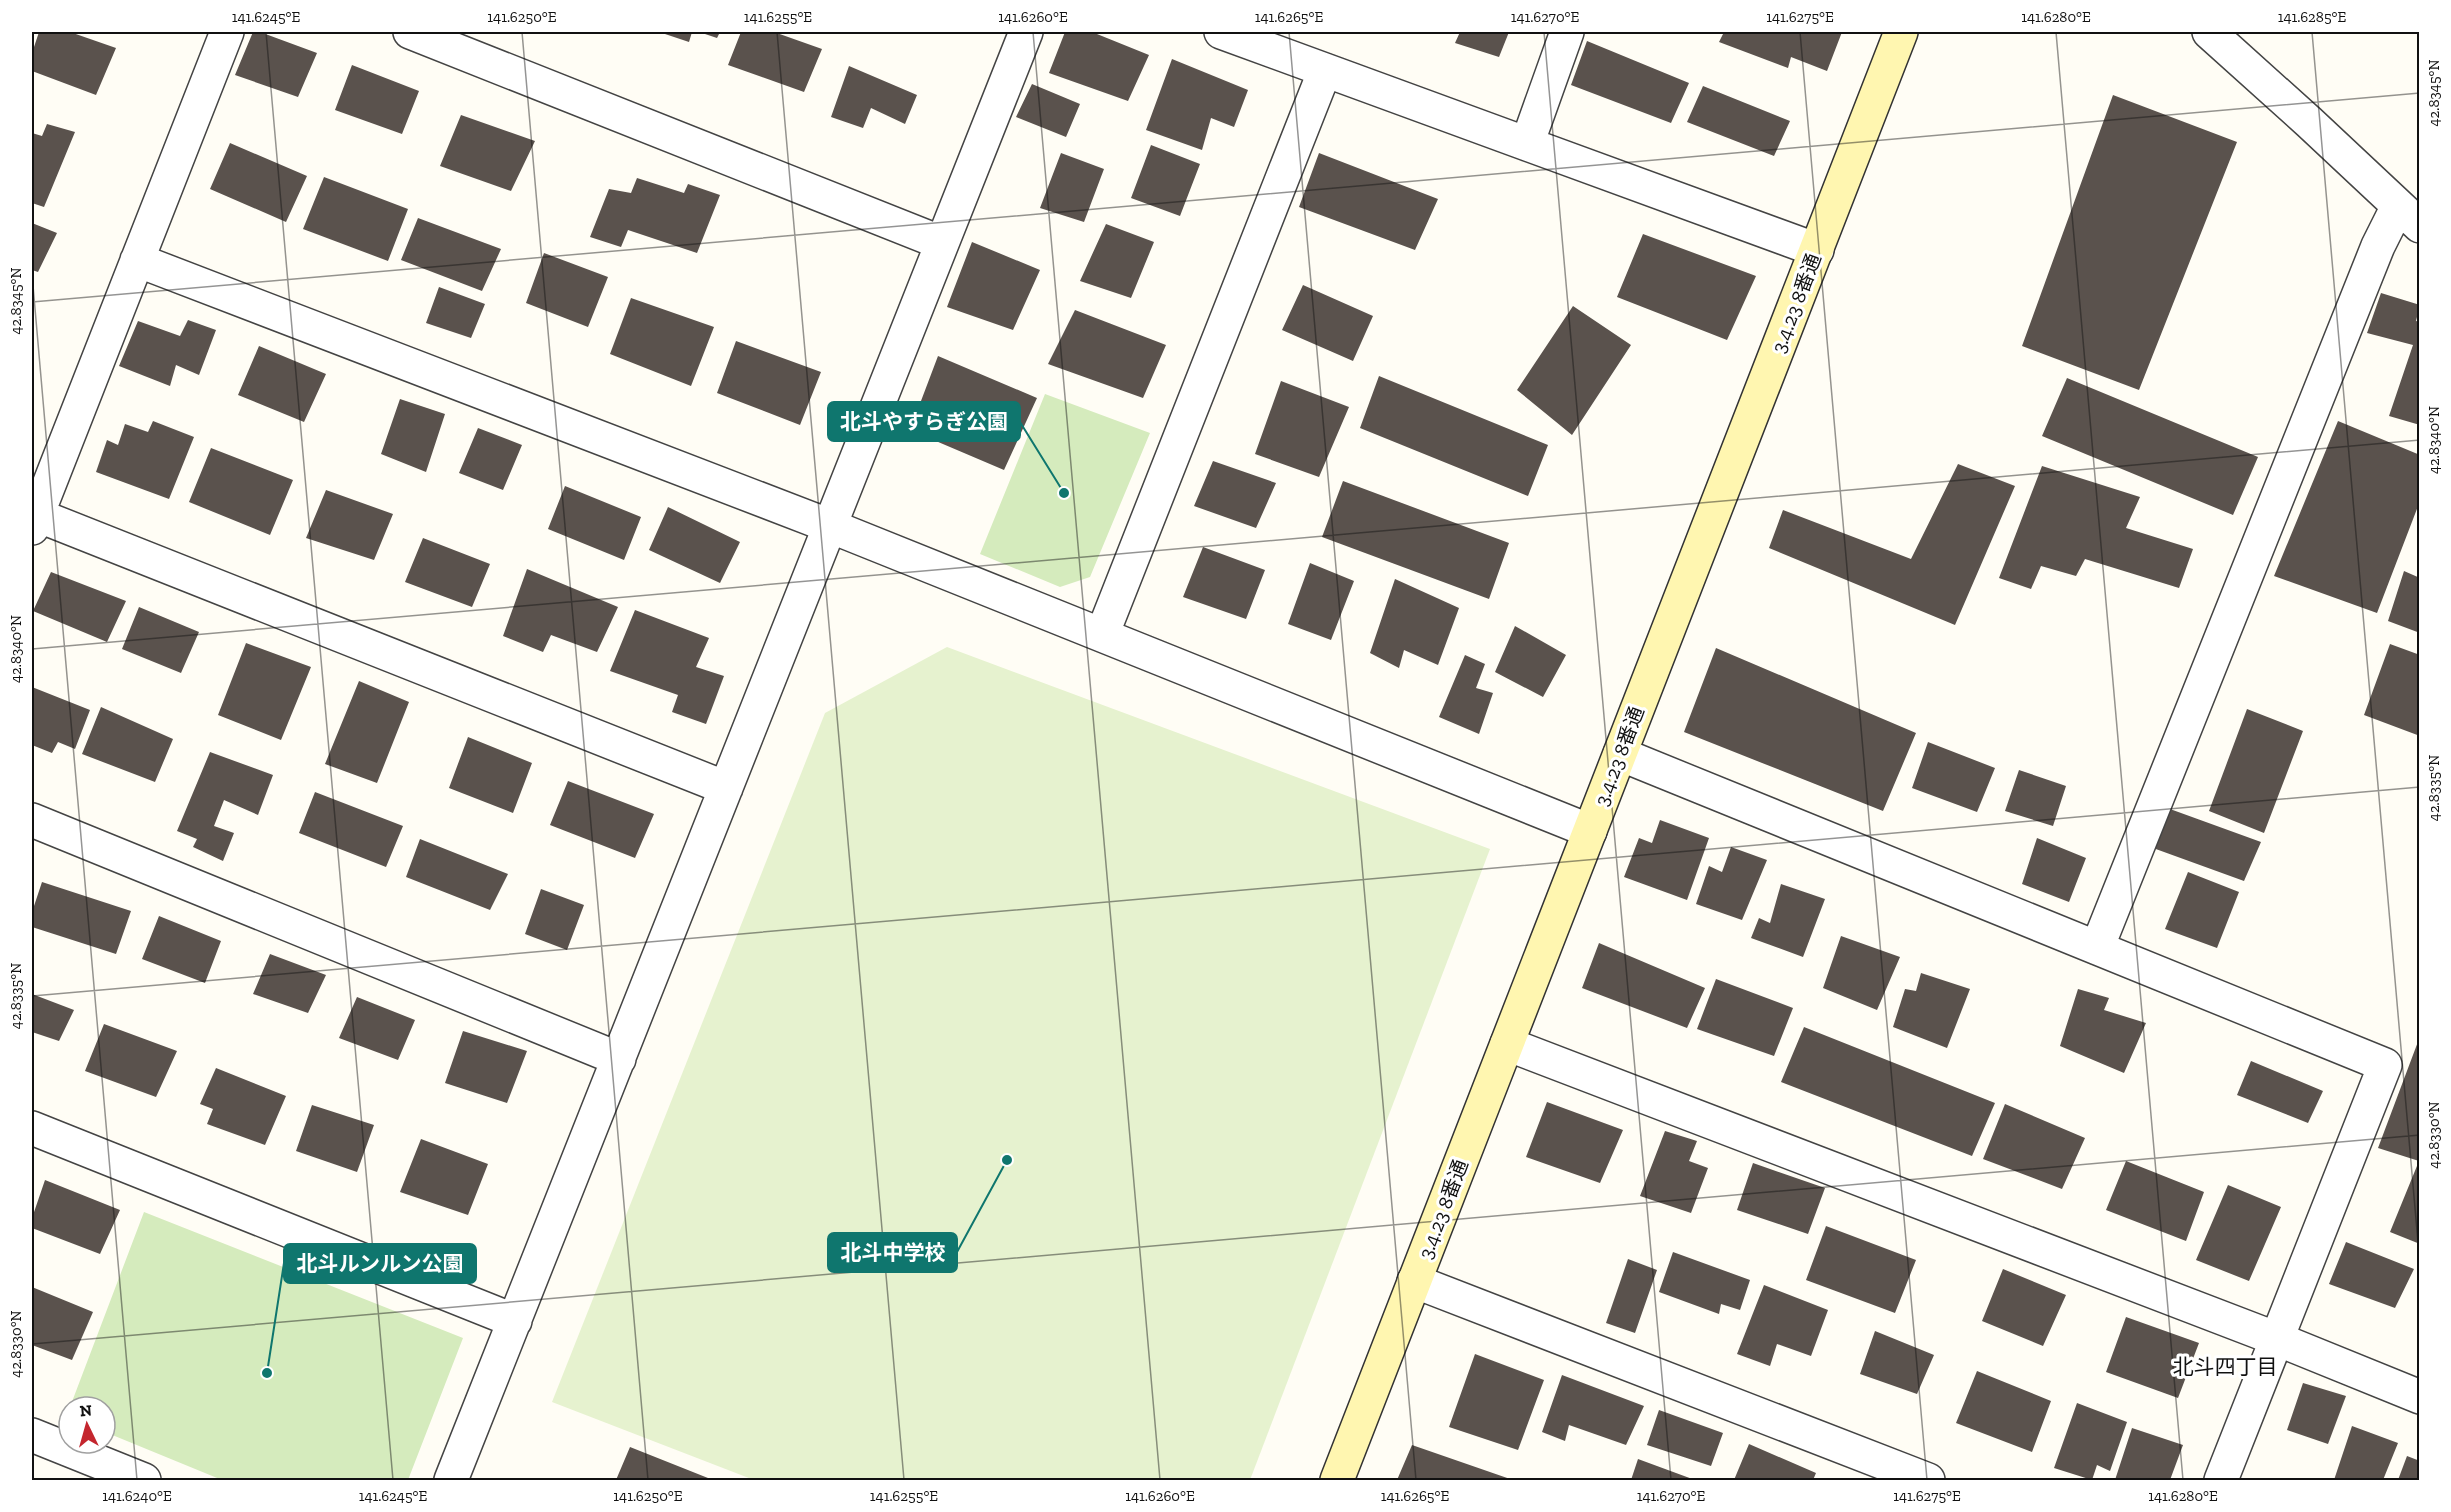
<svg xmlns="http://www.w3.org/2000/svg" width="2451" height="1512" viewBox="0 0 2451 1512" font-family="'Zilla Slab','Noto Sans JP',serif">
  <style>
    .green { fill: #d5ebbd }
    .pitch { fill: #e6f2cf }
    .building { fill: #5a524d }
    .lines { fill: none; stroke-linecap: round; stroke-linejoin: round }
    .street-casing { stroke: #444; stroke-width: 36 }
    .secondary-casing { stroke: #333; stroke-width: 36 }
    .street { stroke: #fff; stroke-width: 33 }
    .secondary { stroke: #fff6b0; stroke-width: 33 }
    .ticks { fill: none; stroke: #111; stroke-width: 1.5; stroke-opacity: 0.45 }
    .labels { text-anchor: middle; stroke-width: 6; stroke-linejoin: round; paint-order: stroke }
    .street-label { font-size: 20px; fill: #111; stroke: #fff }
    .neighbourhood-label { font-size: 21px; fill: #111; stroke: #fff }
    .leader { fill: none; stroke: #0f766e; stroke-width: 2 }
    .callout-dot { fill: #0f766e; stroke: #fff; stroke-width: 2 }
    .callout { fill: #0f766e; stroke: #0f766e; stroke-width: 2 }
    .callout-label { font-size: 21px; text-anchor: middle; font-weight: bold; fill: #fff }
    .neatline { fill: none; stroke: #111; stroke-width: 2 }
    .ticks-label { font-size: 15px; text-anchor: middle; fill: #111 }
  </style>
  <rect width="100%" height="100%" fill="#fffdf5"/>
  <!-- green -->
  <path class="green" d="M1045,394L1150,433L1090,577L1060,587L980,554Z
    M144,1212L463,1338L408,1480H222L105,1432V1407H70Z"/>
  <!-- pitch -->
  <path class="pitch" d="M947,647L1490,849L1250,1480H754L552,1402L825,713Z"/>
  <!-- building -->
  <path class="building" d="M39,32H70L116,48L96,95L32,71V53Z
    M253,32H260L317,53L298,97L235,75Z
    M659,32H692L689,42Z
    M699,32H720L717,38Z
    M741,32H774L822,49L804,92L728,65Z
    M1065,32H1092L1149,55L1128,101L1049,73Z
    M1460,32H1509L1499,57L1455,43Z
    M1724,32H1842L1827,71L1791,57L1788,68L1719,42Z
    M1587,41L1689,83L1671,123L1571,85Z
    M1172,59L1248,90L1234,127L1211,118L1202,150L1146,130Z
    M352,65L419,91L402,134L335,110Z
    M849,66L917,95L905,124L871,108L863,128L831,117Z
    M1032,84L1080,104L1066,137L1016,117Z
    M1703,86L1790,121L1774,156L1687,122Z
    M2113,95L2237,142L2139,390L2022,346Z
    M461,115L535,141L511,191L440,166Z
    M47,124L75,132L44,207L32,203V133L42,136Z
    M230,143L307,176L286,222L210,189Z
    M1151,145L1200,164L1180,216L1131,198Z
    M1061,153L1104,169L1084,222L1040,208Z
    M1319,153L1438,199L1415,250L1299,207Z
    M324,177L408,209L388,261L303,229Z
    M637,178L684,193L688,184L720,195L697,253L628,230L621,247L590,237L609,189L631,193Z
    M418,218L501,249L482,291L401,260Z
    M32,223L57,233L38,272L32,270Z
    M1106,224L1154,242L1131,298L1080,281Z
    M1643,234L1756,276L1727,340L1617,297Z
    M972,242L1040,270L1013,330L947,307Z
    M544,253L608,277L588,327L526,303Z
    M1303,285L1373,316L1353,361L1282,330Z
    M439,287L485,304L471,338L426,323Z
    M2381,293L2420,305L2416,321L2420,322V425L2389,416L2413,345L2367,333Z
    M631,298L714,327L691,386L610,354Z
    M1573,306L1631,345L1572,435L1517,390Z
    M1075,310L1166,345L1143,398L1048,364Z
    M188,320L216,330L199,375L176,365L170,386L119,366L138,321L180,336Z
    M736,341L821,372L800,425L717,393Z
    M259,346L326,374L304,422L238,395Z
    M938,356L1037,398L1004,470L910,430Z
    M1379,376L1548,445L1528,496L1360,428Z
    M2067,378L2258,457L2233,515L2042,436Z
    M1281,381L1349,407L1319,477L1255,454Z
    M400,399L445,414L426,472L381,454Z
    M153,421L194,437L169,499L96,472L107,440L118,445L125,424L148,432Z
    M2338,421L2420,455V501L2377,613L2274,576Z
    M478,428L522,445L503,490L459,473Z
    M211,448L293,480L270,535L189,502Z
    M1213,461L1276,483L1256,528L1194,506Z
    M1958,464L2015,486L1955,625L1769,548L1783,510L1911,559Z
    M2042,466L2140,497L2126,528L2193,549L2179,588L2085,559L2076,576L2041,566L2031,589L1999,578Z
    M1343,481L1509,543L1489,599L1322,537Z
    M565,486L641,517L624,560L548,529Z
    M326,490L393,514L374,560L306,538Z
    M668,507L740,542L720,583L649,550Z
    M423,538L490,564L472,607L405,582Z
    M1203,547L1265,570L1246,619L1183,597Z
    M1310,563L1354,581L1331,640L1288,624Z
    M527,569L618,607L597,652L551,635L543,652L503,636Z
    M2404,571L2420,578V633L2388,621Z
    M51,572L126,601L107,642L33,611Z
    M1395,579L1459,608L1438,665L1404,650L1399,668L1370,653Z
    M139,607L199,632L181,673L122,649Z
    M635,610L709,638L696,667L724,676L706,724L672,712L678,695L610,671Z
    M1515,626L1566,655L1543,697L1495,672Z
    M246,643L311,667L281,740L218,715Z
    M2390,644L2420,655V736L2364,715Z
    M1716,648L1916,733L1883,811L1684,732Z
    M1465,655L1485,664L1476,688L1493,693L1479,734L1439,717Z
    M359,681L409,702L377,783L325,764Z
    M32,687L90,710L75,749L58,742L52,753L32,745Z
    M101,707L173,739L155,782L82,754Z
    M2247,709L2303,731L2264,833L2209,811Z
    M468,737L532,763L513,813L449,788Z
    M1928,742L1995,768L1977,812L1912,788Z
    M210,752L273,775L258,815L224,800L214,826L234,833L223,861L193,847L197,839L177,831Z
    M2019,770L2066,786L2053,826L2005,811Z
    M568,781L654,814L635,858L550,825Z
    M315,792L403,826L386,867L299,833Z
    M2170,809L2261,842L2244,881L2153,848Z
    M1660,820L1709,838L1687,900L1624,877L1639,838L1652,843Z
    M2037,838L2086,858L2069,902L2022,884Z
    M420,839L508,874L490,910L406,877Z
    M1731,847L1767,860L1742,920L1696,904L1709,866L1722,872Z
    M2188,872L2239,892L2217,948L2165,929Z
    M42,882L131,911L116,954L32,927V912Z
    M1781,884L1825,899L1803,957L1751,938L1759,918L1770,923Z
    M541,889L584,905L567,950L525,934Z
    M159,916L221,941L205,983L142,959Z
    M1841,936L1900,957L1877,1010L1823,988Z
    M1599,943L1705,988L1687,1028L1582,988Z
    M270,954L326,975L308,1013L253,994Z
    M1921,973L1970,989L1947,1048L1893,1027L1905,989L1916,991Z
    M1716,979L1793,1008L1774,1056L1697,1029Z
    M2078,989L2109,998L2104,1010L2146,1023L2124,1073L2060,1046Z
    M32,994L74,1010L59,1041L32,1032Z
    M357,997L415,1020L398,1060L339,1038Z
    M104,1024L177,1051L156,1097L85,1071Z
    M1804,1027L1995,1103L1972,1156L1781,1082Z
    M463,1031L527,1051L507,1103L445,1083Z
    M2419,1039H2420V1244L2390,1232L2419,1161L2378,1148Z
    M2251,1061L2323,1091L2308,1123L2237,1095Z
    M216,1068L286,1096L265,1145L207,1124L213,1109L200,1104Z
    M1547,1102L1623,1130L1600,1183L1526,1157Z
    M2005,1104L2085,1138L2062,1189L1983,1159Z
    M312,1105L374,1125L357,1172L296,1151Z
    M1665,1131L1697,1141L1689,1161L1708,1168L1691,1213L1640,1196Z
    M421,1139L488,1164L468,1215L400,1192Z
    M2126,1161L2204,1192L2186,1241L2106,1210Z
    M1753,1163L1825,1188L1808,1234L1737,1210Z
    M45,1180L120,1210L100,1254L32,1228V1218Z
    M2228,1185L2281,1207L2249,1281L2196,1260Z
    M1826,1226L1916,1260L1895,1313L1806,1280Z
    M2346,1242L2414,1269L2395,1308L2329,1284Z
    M1673,1252L1750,1280L1740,1310L1721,1304L1719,1314L1659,1292Z
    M1628,1259L1657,1270L1635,1333L1606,1323Z
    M2003,1269L2066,1295L2043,1346L1982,1321Z
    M1764,1285L1828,1310L1811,1356L1777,1344L1770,1366L1737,1354Z
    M32,1287L93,1312L72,1360L32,1345Z
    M2126,1317L2199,1343L2178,1398L2106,1372Z
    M1875,1331L1934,1355L1917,1394L1860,1374Z
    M1475,1354L1544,1380L1518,1450L1449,1427Z
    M1977,1371L2051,1401L2032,1452L1956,1423Z
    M1562,1375L1644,1406L1626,1445L1569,1425L1565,1441L1542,1432Z
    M2303,1383L2346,1396L2328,1444L2287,1430Z
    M2077,1403L2127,1422L2110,1471L2097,1465L2092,1480L2054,1468Z
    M1659,1410L1723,1433L1711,1466L1647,1445Z
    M2352,1426L2398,1443L2383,1480H2334Z
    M2132,1428L2183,1445L2170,1480H2115Z
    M1749,1444L1816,1473L1813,1480H1734Z
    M1412,1445L1513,1480H1397Z
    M630,1447L713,1480H616Z
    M2407,1456L2420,1461V1480H2398Z
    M1638,1459L1695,1480H1631Z"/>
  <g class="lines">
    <!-- street casing -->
    <g class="street-casing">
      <path id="street" d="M410,32L942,243
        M1221,32L1817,250
        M2209,32L2309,122L2420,226
        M1527,144L1567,32
        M137,260L830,526L1590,831
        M37,515L726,788
        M32,528L227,32
        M1102,635L1325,70
        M1620,754L2385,1065L2221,1480
        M32,820L619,1059
        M2097,948L2378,246L2398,206
        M1507,1044L2277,1339L2420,1397
        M32,1128L515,1321
        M1414,1281L1928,1480
        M32,1435L144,1480
        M451,1480L1026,32"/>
    </g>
    <!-- secondary casing -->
    <g class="secondary-casing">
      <path id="secondary" d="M1337,1480L1901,32"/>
    </g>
    <!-- street -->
    <use href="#street" class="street"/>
    <!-- secondary -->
    <use href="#secondary" class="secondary"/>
  </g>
  <!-- ticks -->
  <path class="ticks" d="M266,32L393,1480M522,32L648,1480M777,32L904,1480M1033,32L1160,1480M1289,32L1416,1480M1544,32L1671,1480M1800,32L1927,1480M2056,32L2183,1480M2312,32L2420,1265M32,274L137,1480M32,302L2420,93M32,649L2420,440M32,996L2420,787M32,1344L2420,1135"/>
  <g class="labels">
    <!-- street labels -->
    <g class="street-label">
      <text transform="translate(1796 303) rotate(-69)" y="7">3.4.23 8番通</text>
      <text transform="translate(1619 756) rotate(-69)" y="7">3.4.23 8番通</text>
      <text transform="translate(1443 1209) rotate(-69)" y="7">3.4.23 8番通</text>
    </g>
    <!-- neighbourhood labels -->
    <g class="neighbourhood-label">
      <text x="2225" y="1374">北斗四丁目</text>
    </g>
  </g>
  <!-- callouts -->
  <path class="leader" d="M1064 493L1020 422M1007 1160L957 1252M267 1373L284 1263"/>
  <g class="callout-dot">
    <circle cx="1064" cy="493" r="6"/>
    <circle cx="1007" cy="1160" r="6"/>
    <circle cx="267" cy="1373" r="6"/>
  </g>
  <g class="callout">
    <rect x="828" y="402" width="192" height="39" rx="6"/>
    <rect x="828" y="1233" width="129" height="39" rx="6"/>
    <rect x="284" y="1244" width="192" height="39" rx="6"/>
  </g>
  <g class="callout-label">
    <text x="924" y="429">北斗やすらぎ公園</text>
    <text x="893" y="1260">北斗中学校</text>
    <text x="380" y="1271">北斗ルンルン公園</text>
  </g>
  <!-- border -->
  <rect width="2451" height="1512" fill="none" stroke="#ffffff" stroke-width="66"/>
  <!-- north arrow -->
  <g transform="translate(87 1425) rotate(355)"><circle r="28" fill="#ffffff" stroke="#a0a0a0" stroke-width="1.5"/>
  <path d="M0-4.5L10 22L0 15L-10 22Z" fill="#c4262e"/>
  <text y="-9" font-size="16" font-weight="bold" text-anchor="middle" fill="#111111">N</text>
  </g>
  <rect x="33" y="33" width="2385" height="1446" class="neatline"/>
  <g class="ticks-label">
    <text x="266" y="22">141.6245°E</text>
    <text x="522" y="22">141.6250°E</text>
    <text x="778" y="22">141.6255°E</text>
    <text x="1033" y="22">141.6260°E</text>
    <text x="1289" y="22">141.6265°E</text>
    <text x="1545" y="22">141.6270°E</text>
    <text x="1800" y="22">141.6275°E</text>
    <text x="2056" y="22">141.6280°E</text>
    <text x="2312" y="22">141.6285°E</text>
    <text transform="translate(2434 93) rotate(-90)" y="5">42.8345°N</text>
    <text transform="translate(16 301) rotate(-90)" y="5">42.8345°N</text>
    <text transform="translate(2434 440) rotate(-90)" y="5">42.8340°N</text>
    <text transform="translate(16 649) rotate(-90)" y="5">42.8340°N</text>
    <text transform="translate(2434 788) rotate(-90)" y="5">42.8335°N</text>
    <text transform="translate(16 996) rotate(-90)" y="5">42.8335°N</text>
    <text transform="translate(2434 1135) rotate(-90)" y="5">42.8330°N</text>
    <text transform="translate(16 1344) rotate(-90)" y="5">42.8330°N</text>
    <text x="137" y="1501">141.6240°E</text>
    <text x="393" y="1501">141.6245°E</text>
    <text x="648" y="1501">141.6250°E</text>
    <text x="904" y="1501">141.6255°E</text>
    <text x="1160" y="1501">141.6260°E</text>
    <text x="1415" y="1501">141.6265°E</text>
    <text x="1671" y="1501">141.6270°E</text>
    <text x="1927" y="1501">141.6275°E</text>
    <text x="2183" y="1501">141.6280°E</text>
  </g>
</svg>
